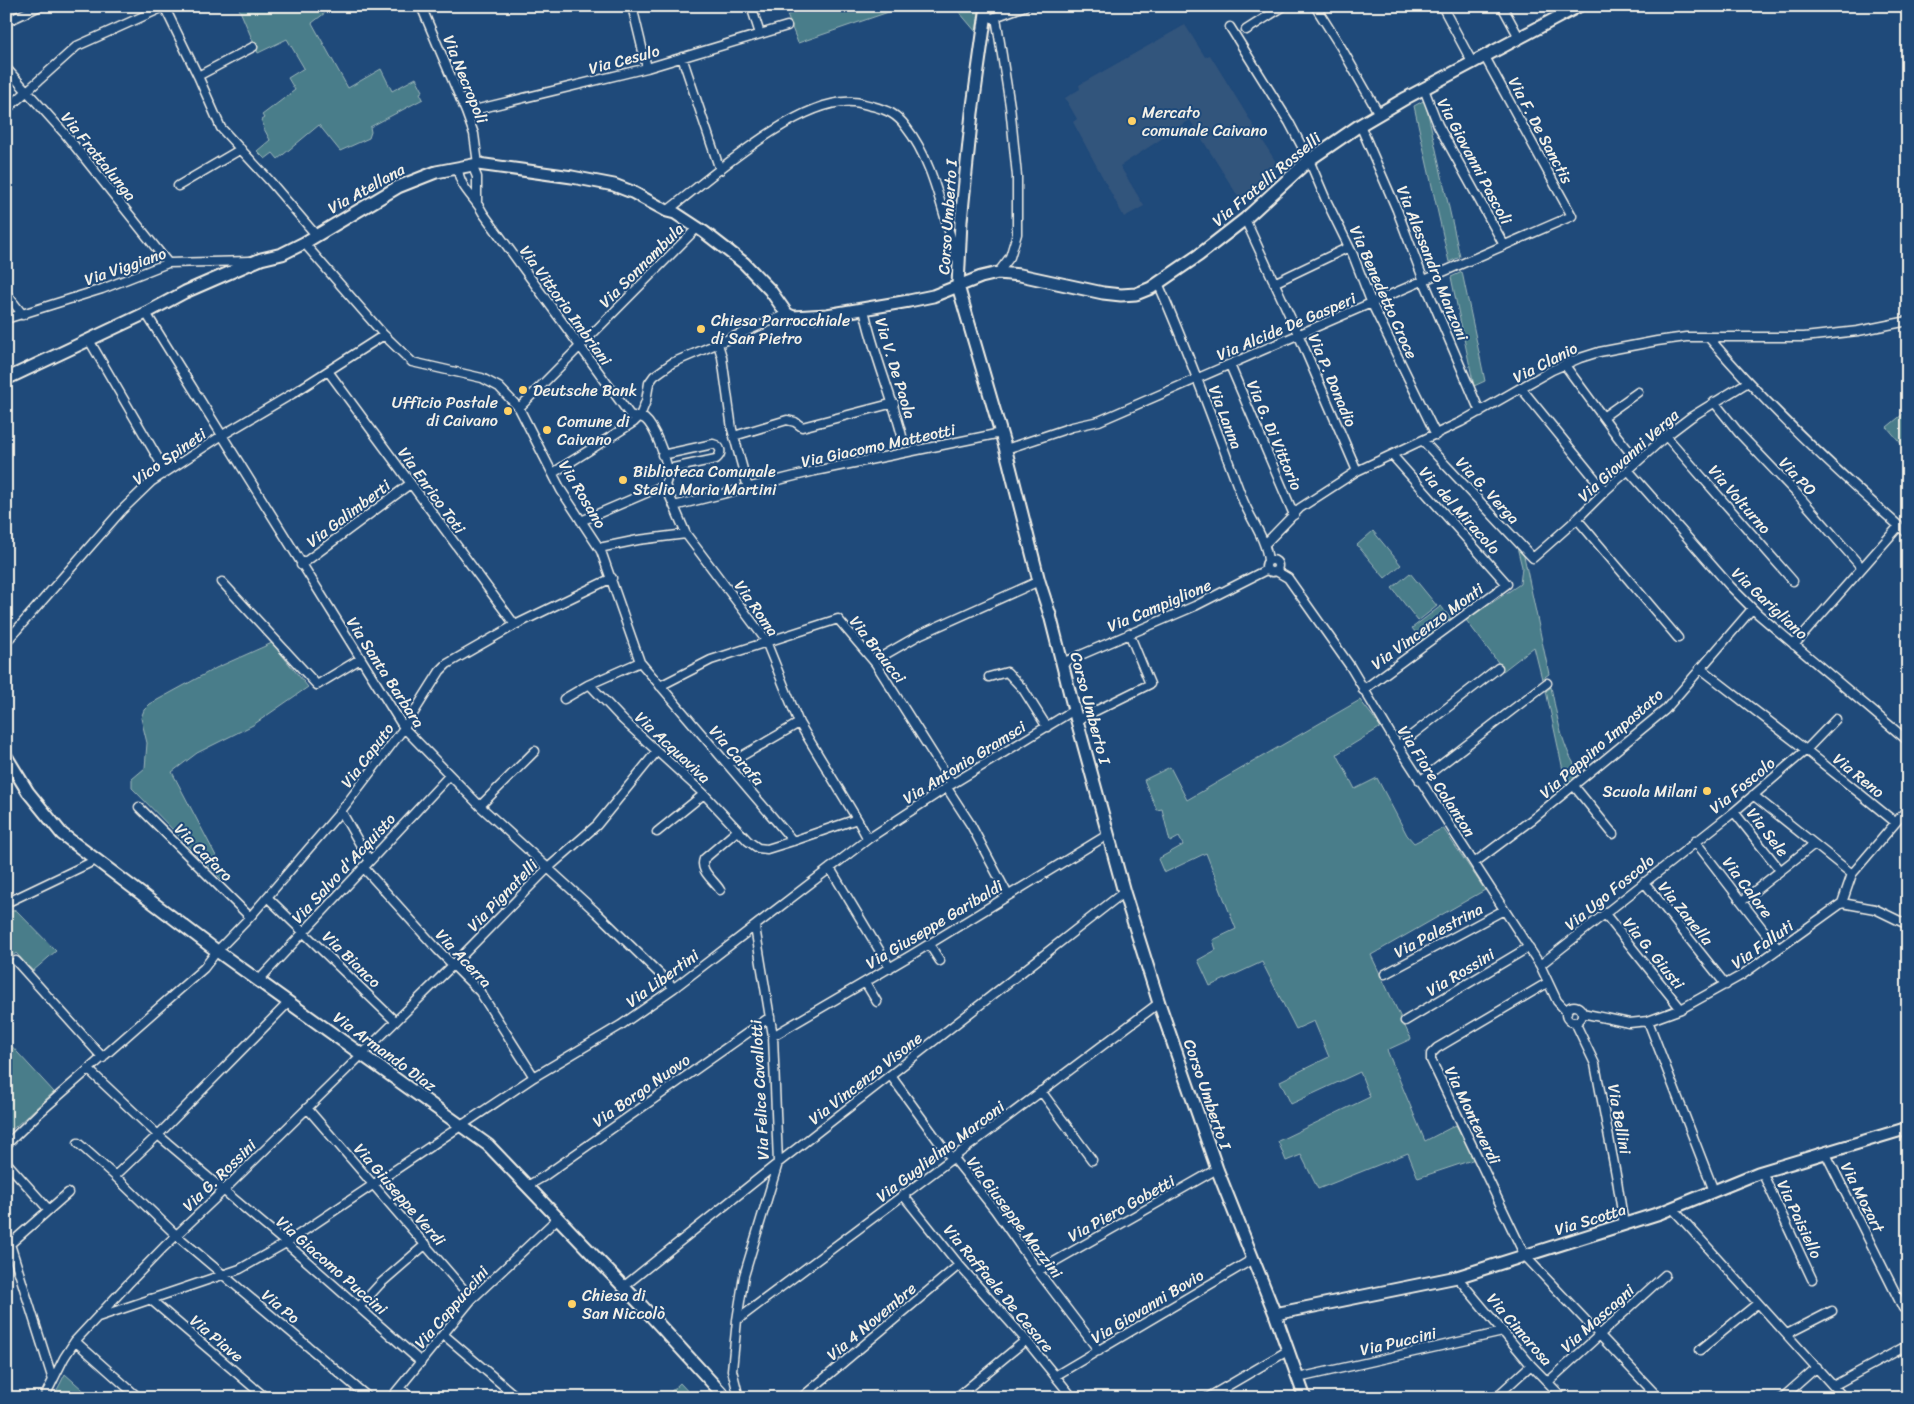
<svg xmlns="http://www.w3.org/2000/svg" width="1914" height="1404" viewBox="0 0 1914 1404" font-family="Sriracha,sans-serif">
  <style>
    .built { fill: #33547c }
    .green { fill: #497d8a; stroke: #9eb7b9 }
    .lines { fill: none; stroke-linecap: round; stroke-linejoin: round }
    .street-casing { stroke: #f4f1e8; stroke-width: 11 }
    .secondary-casing { stroke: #f4f1e8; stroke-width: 15 }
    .street { stroke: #1f4a7a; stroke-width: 8 }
    .secondary { stroke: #1f4a7a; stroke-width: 11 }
    .poi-dot { fill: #ffd166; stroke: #1f4a7a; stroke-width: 2 }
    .labels { text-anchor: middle; stroke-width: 4; stroke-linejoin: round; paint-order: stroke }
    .street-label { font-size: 16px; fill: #f4f1e8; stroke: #1f4a7a }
    .poi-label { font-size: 16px; fill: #f4f1e8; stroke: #1f4a7a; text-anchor: start }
  </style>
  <rect width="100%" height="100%" fill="#1f4a7a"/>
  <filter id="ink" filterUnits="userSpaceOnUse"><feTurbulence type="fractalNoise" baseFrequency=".02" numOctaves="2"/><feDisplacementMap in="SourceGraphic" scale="10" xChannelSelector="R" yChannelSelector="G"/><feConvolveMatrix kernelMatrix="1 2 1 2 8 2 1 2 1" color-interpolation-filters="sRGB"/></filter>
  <g filter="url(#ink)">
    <!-- built -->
    <path class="built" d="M1185,25L1205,57L1210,55L1279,167L1265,178L1266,181L1241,201L1190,120L1120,166L1144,206L1124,217L1073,122L1077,119L1065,98L1080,89L1079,85Z"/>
    <!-- green -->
    <path class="green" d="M238,6H334L312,23L348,88L381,69L392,91L416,78L423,91L420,93L423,99L370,127L371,132L369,138L340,151L319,125L278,159L273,153L265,159L257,151L270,140L263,127L264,126L261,120L264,118L262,115L295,90L288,78L304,68L287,39L258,53Z
      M812,6H906L798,43L787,15Z
      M954,6H980L976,32Z
      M1425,100L1460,257L1449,262L1414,106Z
      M1462,272L1485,381L1474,386L1451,277Z
      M1908,410V444L1904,447L1887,427Z
      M1373,531L1401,565L1385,578L1357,545Z
      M1517,547L1524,556L1549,674L1542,679L1534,647L1503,671L1497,661L1466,620L1520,584L1522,567Z
      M1410,573L1437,606L1418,621L1392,588Z
      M1441,606L1451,619L1422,641L1412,628Z
      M272,643L308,687L253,725L197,753L172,772L227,877L222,880L132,788V779L145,768L147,743L141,718L144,710L150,704L216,668Z
      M1551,687C1557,716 1562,749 1580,773L1566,784L1546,691Z
      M1360,700L1381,727L1337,754L1355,789L1377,778L1407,835L1414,843L1443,828L1485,890L1371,955L1411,1039L1387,1050L1425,1141L1456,1125L1475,1159L1418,1178L1408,1153L1318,1189L1301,1155L1286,1161L1278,1141L1370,1097L1360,1072L1291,1104L1280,1081L1329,1057L1314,1021L1296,1029L1262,962L1210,986L1198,960L1216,950L1213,940L1236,929L1206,853L1164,873L1158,859L1183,845L1179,837L1170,842L1162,809L1157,810L1144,780L1170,767L1187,800Z
      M16,910L56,951L33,971L16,953L6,961V913Z
      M6,1040L54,1092L6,1135Z
      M65,1374L92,1398H53Z
      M680,1383L694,1398H664Z"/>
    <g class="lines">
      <!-- street casing -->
      <g class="street-casing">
        <path id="street" d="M164,6L198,76L221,128L269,180L316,235
          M421,6L466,112L474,134L478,164
          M632,6L647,68
          M751,6L760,34
          M1315,6L1342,49L1379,114
          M1442,6L1473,64
          M1502,6L1520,39
          M1556,6L1561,16
          M996,17L1010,106L1017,176V234L1010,257L998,273
          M992,18L1025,6
          M6,22L40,6
          M1230,27L1289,122L1309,160L1326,200L1353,255L1372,304L1436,435
          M1246,30L1284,6
          M682,57L720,170
          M6,68L66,135L168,263
          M198,76L253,47
          M1424,89L1438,125L1504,245
          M6,110L77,46L166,6
          M466,112L647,68L787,26
          M1360,125L1397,210L1424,281L1480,412
          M472,165L477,177V201
          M458,168C459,188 475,197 483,213L630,415C635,417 640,416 645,419C655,427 665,457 668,470C669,476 667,480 665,485L686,534L765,639L799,723L857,819
          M178,186L241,149
          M667,211C709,179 799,97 853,102C859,102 866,105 872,106C887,110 897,114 906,127C933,161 941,209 955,250V257
          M1245,219L1299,336L1357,471
          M304,243L384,335L412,362L482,378L499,387L519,408L561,490L601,551L640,662L793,841
          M1158,283C1189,353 1215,426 1242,498C1250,519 1266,538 1268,561
          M1274,283L1349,247
          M6,293L23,315
          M864,309C873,352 891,393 902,436
          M146,313L404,728L480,806L596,912L674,988
          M6,319L102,289L168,263L250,261
          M1710,339C1768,407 1832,467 1899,526
          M89,340L166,472
          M718,344L722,357L732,429L748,488
          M1564,364L1617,436L1637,461
          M1230,365L1294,515
          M328,371L515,625
          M1521,388L1605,491
          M1714,402L1739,433L1799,496L1862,568
          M519,408L697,228
          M1603,417L1638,392
          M734,436L787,420L795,422L802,427L894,403
          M1666,436L1793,581
          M1423,441L1533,558L1577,519L1605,491L1666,436L1691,417L1748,382
          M1006,449L1072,427L1099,421L1572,216L1485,57
          M662,455L713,444C721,446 723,453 716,459L668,469
          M1628,470L1730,586L1758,614L1908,741
          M553,473L634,422L640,416L646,401L649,383L654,376L672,363L787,314
          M674,506L815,471L1001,433
          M1577,519L1678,638
          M581,521L665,485
          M1265,544L1300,508L1357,471L1461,422L1552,370L1580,358L1599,352L1657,341L1686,337H1804L1858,331L1908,321
          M599,548L638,540L686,534
          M1266 566a6 6 0 1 1 12 0a6 6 0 1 1-12 0Z
          M301,565L410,484
          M1276,571L1288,578L1350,666L1393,738L1540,965L1557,1001L1567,1012
          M222,582L317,685L360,659
          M6,642L121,511L151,482L221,436L292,394L384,335
          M1794,645L1899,526L1908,534
          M874,661L921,634L1039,581
          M1062,663L1195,606L1266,570
          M1700,668L1806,750L1895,822
          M989,677L1007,672L1023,689L1047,727
          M590,685L623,720L704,794L748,841L758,848L767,849L793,841L857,819L868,839
          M660,686L711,660L838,619L876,664L952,784
          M1363,690L1507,584L1392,455
          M564,699L588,685L640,662
          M1077,720L1150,684L1129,633
          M1398,746L1498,668
          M728,764L799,723
          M1420,781L1547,683
          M1574,786L1613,834
          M947,788L971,825L1008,895
          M1753,795L1852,874
          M480,806L535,751
          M139,807L250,917
          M341,811L369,860
          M1734,812L1780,870
          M657,832L704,794
          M1695,841L1778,949
          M1474,863L1534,818L1665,710L1752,609
          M363,867L438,950L480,992L534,1077
          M830,868L890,968
          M1644,882L1726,985
          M720,890C714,880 699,871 704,859L738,830
          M267,897L395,1021
          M1742,901L1813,845
          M6,903L96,860
          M1842,903L1875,909L1908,925
          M1605,914L1681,1009
          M929,944L940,961
          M16,961L103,1058
          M1540,965L1734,812L1806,750L1836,719
          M1385,974L1504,910
          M259,980L449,776
          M865,982L877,1002
          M1547,983L1437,1048L1431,1054V1060L1525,1256L1659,1398
          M1566 1014a8 8 0 1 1 16 0a8 8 0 1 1-16 0Z
          M1582,1013L1629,1023L1648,1021L1681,1009L1742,975L1842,903L1852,874L1908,808
          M1405,1021L1529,947
          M1648,1021L1714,1191
          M1575,1022L1595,1064L1617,1180L1624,1225
          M773,1036L913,954L1109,834
          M89,1070L158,1135L286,1243L421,1362
          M891,1076L947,1153L956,1161L995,1210L1038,1271L1099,1351
          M1041,1091L1092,1160
          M307,1108L472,1299
          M1903,1129L1908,1139
          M78,1143L115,1176L176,1235L369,1398
          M6,1145L39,1113L204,968L217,951L250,917L341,811L404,728L440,671L447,664L515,625L612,578
          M1825,1152L1903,1308
          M6,1162L49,1210
          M1762,1172L1812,1279
          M115,1176L158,1135L289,1002
          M527,1186L543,1177L770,1017
          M903,1195L959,1265L1026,1340L1073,1398
          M1673,1209L1844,1398
          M1038,1271L1217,1169
          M1457,1277L1531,1365L1563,1398
          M623,1287L778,1163L1124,892
          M150,1299L266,1398
          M359,1307L380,1284L426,1244
          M98,1317L240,1269L286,1243L534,1077L621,1025L674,988L868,839L952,784L1074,710
          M737,1320L1159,1003
          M1787,1334L1832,1311
          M444,1335L518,1398
          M75,1341L139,1398
          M1700,1350L1758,1303
          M1055,1376L1253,1259
          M1298,1378L1503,1332
          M53,1380L10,1244L68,1193
          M1548,1382L1665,1275
          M1833,1386L1908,1345
          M400,1388L411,1398
          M44,1398L64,1358L75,1341L128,1284L164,1247L225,1189L453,965L548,868L597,825L657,751
          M391,1398L472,1299L558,1218
          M739,1398L732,1370L737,1320L744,1276L778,1163L773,1036L755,927
          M801,1398L959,1265
          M956,1398L1026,1340
          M1207,1398L1289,1350
          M1495,1398L1531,1365
          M1782,1398L1817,1367"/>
      </g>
      <!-- secondary casing -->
      <g class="secondary-casing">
        <path id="secondary" d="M987,6L972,113L961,221L958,286L1005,447L1039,581L1050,615L1074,710L1124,892L1159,1003L1217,1169L1275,1314L1305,1398
          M6,379L146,313L185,292L261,259L282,254L304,243L398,187L436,172L478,164L572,177L614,185L632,192L667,211L675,213L704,232L744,263L770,290L787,314L793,317L827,315L909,301L933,296L981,277L998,273L1020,275L1103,293L1121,295L1136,294L1151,288L1199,255L1245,219L1309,160L1360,125L1406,98L1579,6
          M6,756L28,792L62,834L217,951L488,1145L642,1306L726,1398
          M1275,1314L1457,1277L1660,1213L1758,1173L1908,1128"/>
      </g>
      <!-- street -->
      <use href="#street" class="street"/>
      <!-- secondary -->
      <use href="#secondary" class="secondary"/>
    </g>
  </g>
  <!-- markers -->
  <g class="poi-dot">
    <circle cx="1132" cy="121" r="5"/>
    <circle cx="701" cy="329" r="5"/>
    <circle cx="523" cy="390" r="5"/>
    <circle cx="508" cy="411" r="5"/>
    <circle cx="547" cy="430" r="5"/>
    <circle cx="623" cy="480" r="5"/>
    <circle cx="1707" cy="791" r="5"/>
    <circle cx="572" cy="1304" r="5"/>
  </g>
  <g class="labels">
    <!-- street labels -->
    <g class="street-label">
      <text transform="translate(624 59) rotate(-15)" y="6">Via Cesulo</text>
      <text transform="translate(466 79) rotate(68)" y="6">Via Necropoli</text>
      <text transform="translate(1541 130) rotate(62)" y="6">Via F. De Sanctis</text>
      <text transform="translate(99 156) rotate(51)" y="6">Via Frattalunga</text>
      <text transform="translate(1475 161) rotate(62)" y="6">Via Giovanni Pascoli</text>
      <text transform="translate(1266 179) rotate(-40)" y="6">Via Fratelli Rosselli</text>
      <text transform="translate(366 188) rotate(-29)" y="6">Via Atellana</text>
      <text transform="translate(947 217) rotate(-86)" y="6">Corso Umberto I</text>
      <text transform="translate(1433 263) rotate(68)" y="6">Via Alessandro Manzoni</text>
      <text transform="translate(641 265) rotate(-45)" y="6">Via Sonnambula</text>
      <text transform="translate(125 266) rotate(-19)" y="6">Via Viggiano</text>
      <text transform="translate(1384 292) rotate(66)" y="6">Via Benedetto Croce</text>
      <text transform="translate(566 305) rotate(54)" y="6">Via Vittorio Imbriani</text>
      <text transform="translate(1286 326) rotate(-23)" y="6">Via Alcide De Gasperi</text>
      <text transform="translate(1545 362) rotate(-27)" y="6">Via Clanio</text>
      <text transform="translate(896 368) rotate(73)" y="6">Via V. De Paola</text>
      <text transform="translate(1333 380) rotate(67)" y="6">Via P. Donadio</text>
      <text transform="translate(1226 417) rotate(69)" y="6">Via Lanna</text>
      <text transform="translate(1275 435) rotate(67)" y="6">Via G. Di Vittorio</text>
      <text transform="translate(878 445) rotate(-12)" y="6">Via Giacomo Matteotti</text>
      <text transform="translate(1628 455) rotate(-42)" y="6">Via Giovanni Verga</text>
      <text transform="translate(169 456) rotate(-35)" y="6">Vico Spineti</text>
      <text transform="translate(1798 476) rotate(47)" y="6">Via PO</text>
      <text transform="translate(432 490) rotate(54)" y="6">Via Enrico Toti</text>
      <text transform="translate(1488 490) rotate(47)" y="6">Via G. Verga</text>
      <text transform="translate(583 494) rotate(59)" y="6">Via Rosano</text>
      <text transform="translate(1740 499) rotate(49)" y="6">Via Volturno</text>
      <text transform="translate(1460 510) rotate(48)" y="6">Via del Miracolo</text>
      <text transform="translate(348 513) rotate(-37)" y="6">Via Galimberti</text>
      <text transform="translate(1770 603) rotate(43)" y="6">Via Garigliano</text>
      <text transform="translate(1159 605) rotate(-23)" y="6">Via Campiglione</text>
      <text transform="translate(757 608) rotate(55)" y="6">Via Roma</text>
      <text transform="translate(1427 626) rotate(-36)" y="6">Via Vincenzo Monti</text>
      <text transform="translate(878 649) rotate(52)" y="6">Via Braucci</text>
      <text transform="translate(386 672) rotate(57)" y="6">Via Santa Barbara</text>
      <text transform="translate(1091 708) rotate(75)" y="6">Corso Umberto I</text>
      <text transform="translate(1601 743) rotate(-41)" y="6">Via Peppino Impastato</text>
      <text transform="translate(673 747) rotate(43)" y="6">Via Acquaviva</text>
      <text transform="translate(367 755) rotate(-53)" y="6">Via Caputo</text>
      <text transform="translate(737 755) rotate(49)" y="6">Via Carafa</text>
      <text transform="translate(964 762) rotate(-32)" y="6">Via Antonio Gramsci</text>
      <text transform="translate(1859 775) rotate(39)" y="6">Via Reno</text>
      <text transform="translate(1437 781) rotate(57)" y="6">Via Fiore Colanton</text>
      <text transform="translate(1742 785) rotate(-39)" y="6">Via Foscolo</text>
      <text transform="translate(1768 832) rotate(52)" y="6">Via Sele</text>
      <text transform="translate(204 852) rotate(45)" y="6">Via Cafaro</text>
      <text transform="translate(343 868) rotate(-47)" y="6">Via Salvo d'Acquisto</text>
      <text transform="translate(1748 887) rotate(53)" y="6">Via Calore</text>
      <text transform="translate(1609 892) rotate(-39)" y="6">Via Ugo Foscolo</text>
      <text transform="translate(502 895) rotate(-46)" y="6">Via Pignatelli</text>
      <text transform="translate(1686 913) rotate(51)" y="6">Via Zanella</text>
      <text transform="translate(934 924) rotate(-31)" y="6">Via Giuseppe Garibaldi</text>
      <text transform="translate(1438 930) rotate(-28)" y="6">Via Palestrina</text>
      <text transform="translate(1762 944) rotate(-35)" y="6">Via Falluti</text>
      <text transform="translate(1654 953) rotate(51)" y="6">Via G. Giusti</text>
      <text transform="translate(464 958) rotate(47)" y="6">Via Acerra</text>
      <text transform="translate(352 959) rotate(44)" y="6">Via Bianco</text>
      <text transform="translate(1460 972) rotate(-31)" y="6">Via Rossini</text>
      <text transform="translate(662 978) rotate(-36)" y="6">Via Libertini</text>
      <text transform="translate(385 1051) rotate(36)" y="6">Via Armando Diaz</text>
      <text transform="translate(865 1078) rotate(-38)" y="6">Via Vincenzo Visone</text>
      <text transform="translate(641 1090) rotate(-35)" y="6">Via Borgo Nuovo</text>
      <text transform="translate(759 1090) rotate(-93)" y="6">Via Felice Cavallotti</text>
      <text transform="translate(1208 1094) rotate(71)" y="6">Corso Umberto I</text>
      <text transform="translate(1473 1115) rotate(64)" y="6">Via Monteverdi</text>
      <text transform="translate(1620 1119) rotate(80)" y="6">Via Bellini</text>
      <text transform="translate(940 1151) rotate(-37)" y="6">Via Guglielmo Marconi</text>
      <text transform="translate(219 1175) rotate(-44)" y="6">Via G. Rossini</text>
      <text transform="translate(400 1194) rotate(49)" y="6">Via Giuseppe Verdi</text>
      <text transform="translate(1863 1197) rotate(63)" y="6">Via Mozart</text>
      <text transform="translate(1121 1208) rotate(-29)" y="6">Via Piero Gobetti</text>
      <text transform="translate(1015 1217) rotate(53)" y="6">Via Giuseppe Mazzini</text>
      <text transform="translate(1590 1219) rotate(-17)" y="6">Via Scotta</text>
      <text transform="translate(1800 1219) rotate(65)" y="6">Via Paisiello</text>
      <text transform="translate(332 1265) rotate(41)" y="6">Via Giacomo Puccini</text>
      <text transform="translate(999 1288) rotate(50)" y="6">Via Raffaele De Cesare</text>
      <text transform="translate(281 1306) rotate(40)" y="6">Via Po</text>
      <text transform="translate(1147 1306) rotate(-31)" y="6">Via Giovanni Bovio</text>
      <text transform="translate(451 1307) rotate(-49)" y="6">Via Cappuccini</text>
      <text transform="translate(1597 1318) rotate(-42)" y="6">Via Mascagni</text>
      <text transform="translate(871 1321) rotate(-40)" y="6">Via 4 Novembre</text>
      <text transform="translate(1520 1329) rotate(49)" y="6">Via Cimarosa</text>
      <text transform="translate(217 1338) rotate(40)" y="6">Via Piave</text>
      <text transform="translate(1398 1341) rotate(-13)" y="6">Via Puccini</text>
    </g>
    <!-- poi labels -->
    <g class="poi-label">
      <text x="1142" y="118">Mercato<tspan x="1142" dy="18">comunale Caivano</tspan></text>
      <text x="711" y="326">Chiesa Parrocchiale<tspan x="711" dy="18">di San Pietro</tspan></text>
      <text x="533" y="396">Deutsche Bank</text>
      <text x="498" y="408" text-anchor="end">Ufficio Postale<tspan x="498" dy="18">di Caivano</tspan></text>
      <text x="557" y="427">Comune di<tspan x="557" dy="18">Caivano</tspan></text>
      <text x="633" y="477">Biblioteca Comunale<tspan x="633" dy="18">Stelio Maria Martini</tspan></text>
      <text x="1697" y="797" text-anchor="end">Scuola Milani</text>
      <text x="582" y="1301">Chiesa di<tspan x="582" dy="18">San Niccolò</tspan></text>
    </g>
  </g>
  <!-- margin -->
  <rect width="1914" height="1404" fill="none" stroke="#1f4a7a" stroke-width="25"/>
  <rect x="12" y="12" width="1889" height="1379" fill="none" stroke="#f4f1e8" stroke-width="2" filter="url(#ink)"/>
</svg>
